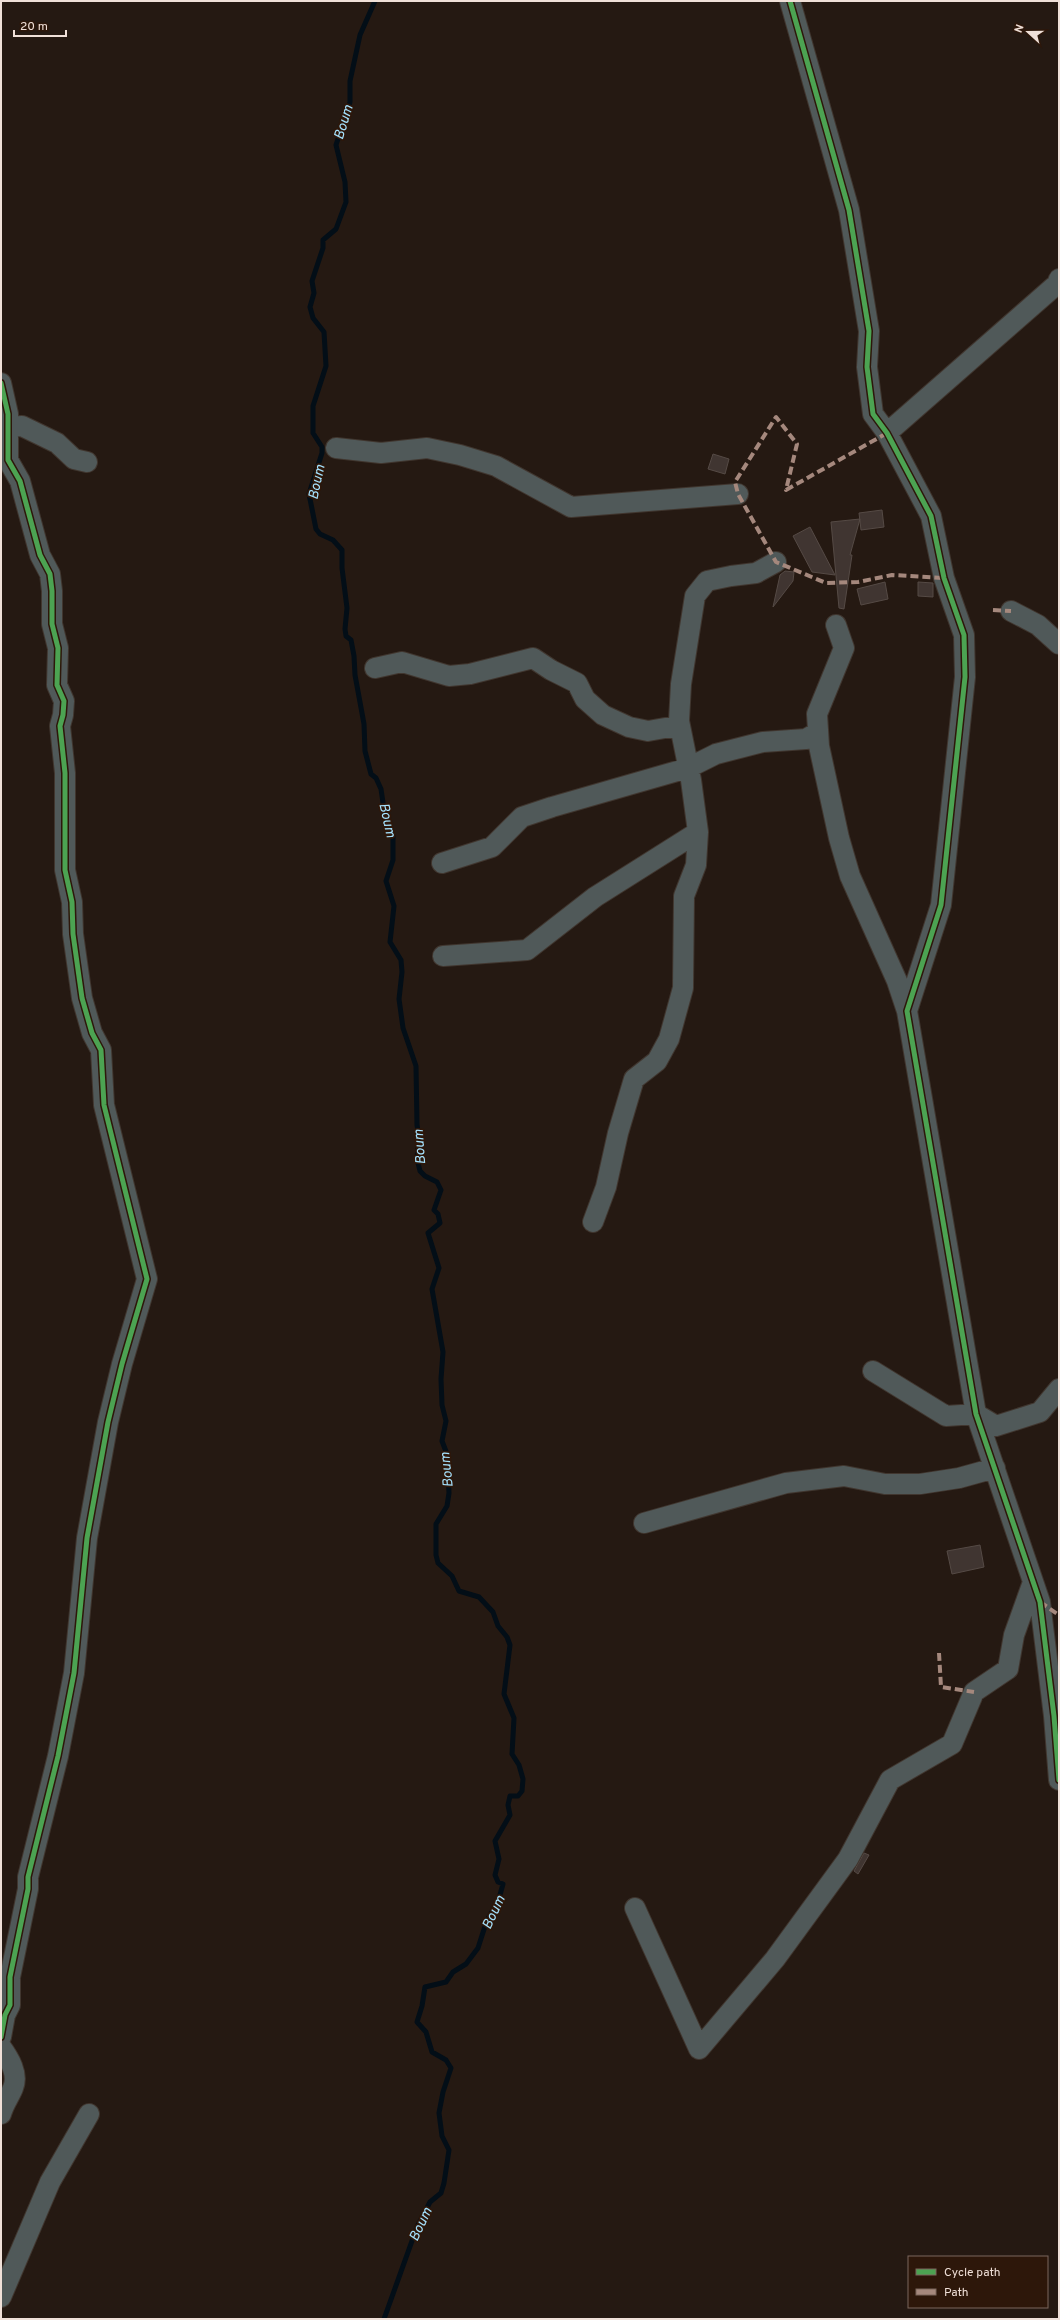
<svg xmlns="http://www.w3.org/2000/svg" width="1060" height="2320" viewBox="0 0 1060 2320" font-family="Overpass,sans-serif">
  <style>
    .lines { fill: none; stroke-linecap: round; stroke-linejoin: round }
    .stream { stroke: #030e17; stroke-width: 5 }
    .building { fill: #403531; stroke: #554a45 }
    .minor-casing { stroke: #40362f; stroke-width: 22 }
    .minor { stroke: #505959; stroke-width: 20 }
    .quiet { stroke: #a5887d; stroke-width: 4; stroke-dasharray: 8 4; stroke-linecap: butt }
    .cycleway-casing { stroke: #2d170a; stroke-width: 8 }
    .cycleway { stroke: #4ca352; stroke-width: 5 }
    .labels { text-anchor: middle; stroke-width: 3.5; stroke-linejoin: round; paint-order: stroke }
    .water-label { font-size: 14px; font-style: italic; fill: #a5e2fe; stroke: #2d170a }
  </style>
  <rect width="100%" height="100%" fill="#251912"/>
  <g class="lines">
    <!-- stream -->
    <path class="stream" d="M375,1L360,35L350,81V102L336,145L345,182L346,202L336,229L323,240V248L312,281L314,293L310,307L313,318L324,332L326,366L313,406V433L322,447V453L309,494L316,529L320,534L333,540L342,550V568L347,608L345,629L346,636L351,640L354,656L355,675L364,724L365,751L371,774L376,778L381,789L386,823L393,836V860L386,881L394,906L390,942L401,960L402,972L399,999L403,1028L416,1066L417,1125L419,1137L417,1159L420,1171L425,1176L437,1182L441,1190L434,1210L438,1214L440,1223L428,1233L439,1268L432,1289L443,1352L441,1379L442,1405L446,1421L442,1441L447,1454L449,1493L447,1506L436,1524V1555L438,1563L452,1576L459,1591L479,1597L493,1612L498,1626L507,1637L510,1645L504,1694L514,1718L512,1754L519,1765L523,1779L522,1791L518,1796H510L508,1805L510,1815L495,1841L499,1859L495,1875L498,1882L503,1884L498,1902L487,1920L478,1948L466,1964L453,1972L446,1982L425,1987L422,2006L417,2022L426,2032L432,2052L446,2060L451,2068L443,2092L439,2113L442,2136L449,2150L444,2183L441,2193L430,2202L417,2227L384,2319"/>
  </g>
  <!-- building -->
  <path class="building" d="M713,454L729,459L725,474L708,469Z
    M882,510L884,527L861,530L859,513Z
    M860,519L850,555H852L844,609L839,608L831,522Z
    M810,527L835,575L812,572L793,536Z
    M785,571L794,572L793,581L773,607L780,575Z
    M885,582L888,599L861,605L857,589Z
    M918,582L933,583V597L918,596Z
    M980,1545L984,1567L952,1574L947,1551Z
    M864,1853L869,1855L858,1874L854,1871Z"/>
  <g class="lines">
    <!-- minor casing -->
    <g class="minor-casing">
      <path id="minor" d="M790,1L849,210L869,331L867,367L873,414L887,433L931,516L944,578L964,635L965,677L941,905L907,1011L976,1414L1040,1602L1054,1716L1059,1780
        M1,383L8,414V460L20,481L40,555L50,574L52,591V624L58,648L57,685L64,701L63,715L60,726L65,773V870L72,902L73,934L82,998L92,1033L101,1050L104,1105L147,1279L122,1364L108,1422L87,1538L74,1673L58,1756L28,1877V1889L10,1977V2005L5,2015L1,2037
        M9,427L22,426L57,443L74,459L87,462
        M887,433L1057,284L1059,279
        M336,448L381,453L427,448L460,455L496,466L571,507L738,494
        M1011,611L1038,625L1059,644
        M836,625L844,648L817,714L819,746L839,838L850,876L897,981L907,1011
        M375,668L402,662L449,676L470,674L533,658L551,670L577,683L585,699L603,715L629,727L648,731L665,728H680
        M442,863L492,847L522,817L552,807L688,768L716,754L763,742L806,739L818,732
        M443,956L527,950L595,897L698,832
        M593,1222L606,1187L618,1133L634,1079L657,1061L669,1039L683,988L684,896L696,865L698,832L691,780L679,721L681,684L695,596L707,581L731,576L756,573L776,562
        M873,1371L946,1416L976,1414L996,1426L1040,1412L1059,1389
        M644,1523L786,1483L844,1476L885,1484H920L959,1478L995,1468
        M635,1908L699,2049L775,1959L848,1859L890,1780L952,1744L974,1692L1008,1669L1014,1635L1033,1582
        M1,2047C9,2058 19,2074 13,2088C10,2096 4,2103 1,2114
        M1,2297L50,2182L89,2114"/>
    </g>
    <!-- minor -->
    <use href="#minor" class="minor"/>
    <!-- quiet -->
    <path class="quiet" d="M887,433L786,490L797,444L776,417L735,482L738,494L776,562L826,583L858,582L892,575L944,578
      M993,610L1011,611
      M1040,1602L1059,1615
      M939,1653L941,1687L974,1692"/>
    <!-- cycleway casing -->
    <g class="cycleway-casing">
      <path id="cycleway" d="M790,1L849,210L869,331L867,367L873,414L887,433L931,516L944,578L964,635L965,677L941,905L907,1011L976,1414L1040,1602L1054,1716L1059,1780
        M1,383L8,414V460L20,481L40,555L50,574L52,591V624L58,648L57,685L64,701L63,715L60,726L65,773V870L72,902L73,934L82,998L92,1033L101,1050L104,1105L147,1279L122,1364L108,1422L87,1538L74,1673L58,1756L28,1877V1889L10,1977V2005L5,2015L1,2037"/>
    </g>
    <!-- cycleway -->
    <use href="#cycleway" class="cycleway"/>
  </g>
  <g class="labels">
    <!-- water labels -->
    <g class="water-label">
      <text transform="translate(343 122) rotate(-73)" y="5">Boum</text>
      <text transform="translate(316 482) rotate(-78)" y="5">Boum</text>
      <text transform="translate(388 820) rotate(77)" y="5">Boum</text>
      <text transform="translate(419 1147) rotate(-94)" y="5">Boum</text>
      <text transform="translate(446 1470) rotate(-96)" y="5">Boum</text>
      <text transform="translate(493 1912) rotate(-65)" y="5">Boum</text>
      <text transform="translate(420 2224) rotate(-65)" y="5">Boum</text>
    </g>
  </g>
  <!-- border -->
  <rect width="1060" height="2320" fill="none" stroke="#f0e0d8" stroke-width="4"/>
  <!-- legend -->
  <rect x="908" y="2256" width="140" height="52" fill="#2d170a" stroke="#7b675c"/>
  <rect x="916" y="2269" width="20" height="6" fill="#4ca352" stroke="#7b675c"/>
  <text x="944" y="2276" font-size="12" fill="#f0e0d8">Cycle path</text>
  <rect x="916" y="2289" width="20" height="6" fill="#a5887d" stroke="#7b675c"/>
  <text x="944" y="2296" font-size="12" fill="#f0e0d8">Path</text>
  <!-- north arrow -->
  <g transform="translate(1028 32) rotate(291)" stroke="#2d170a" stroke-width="3" paint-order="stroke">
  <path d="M0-3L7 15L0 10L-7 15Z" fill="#f0e0d8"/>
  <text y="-6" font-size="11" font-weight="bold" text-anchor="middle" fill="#f0e0d8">N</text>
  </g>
  <!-- scale -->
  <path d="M14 30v6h52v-6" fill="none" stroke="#f0e0d8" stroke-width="2"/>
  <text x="20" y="30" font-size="12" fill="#f0e0d8" stroke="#2d170a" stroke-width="3" paint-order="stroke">20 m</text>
</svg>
